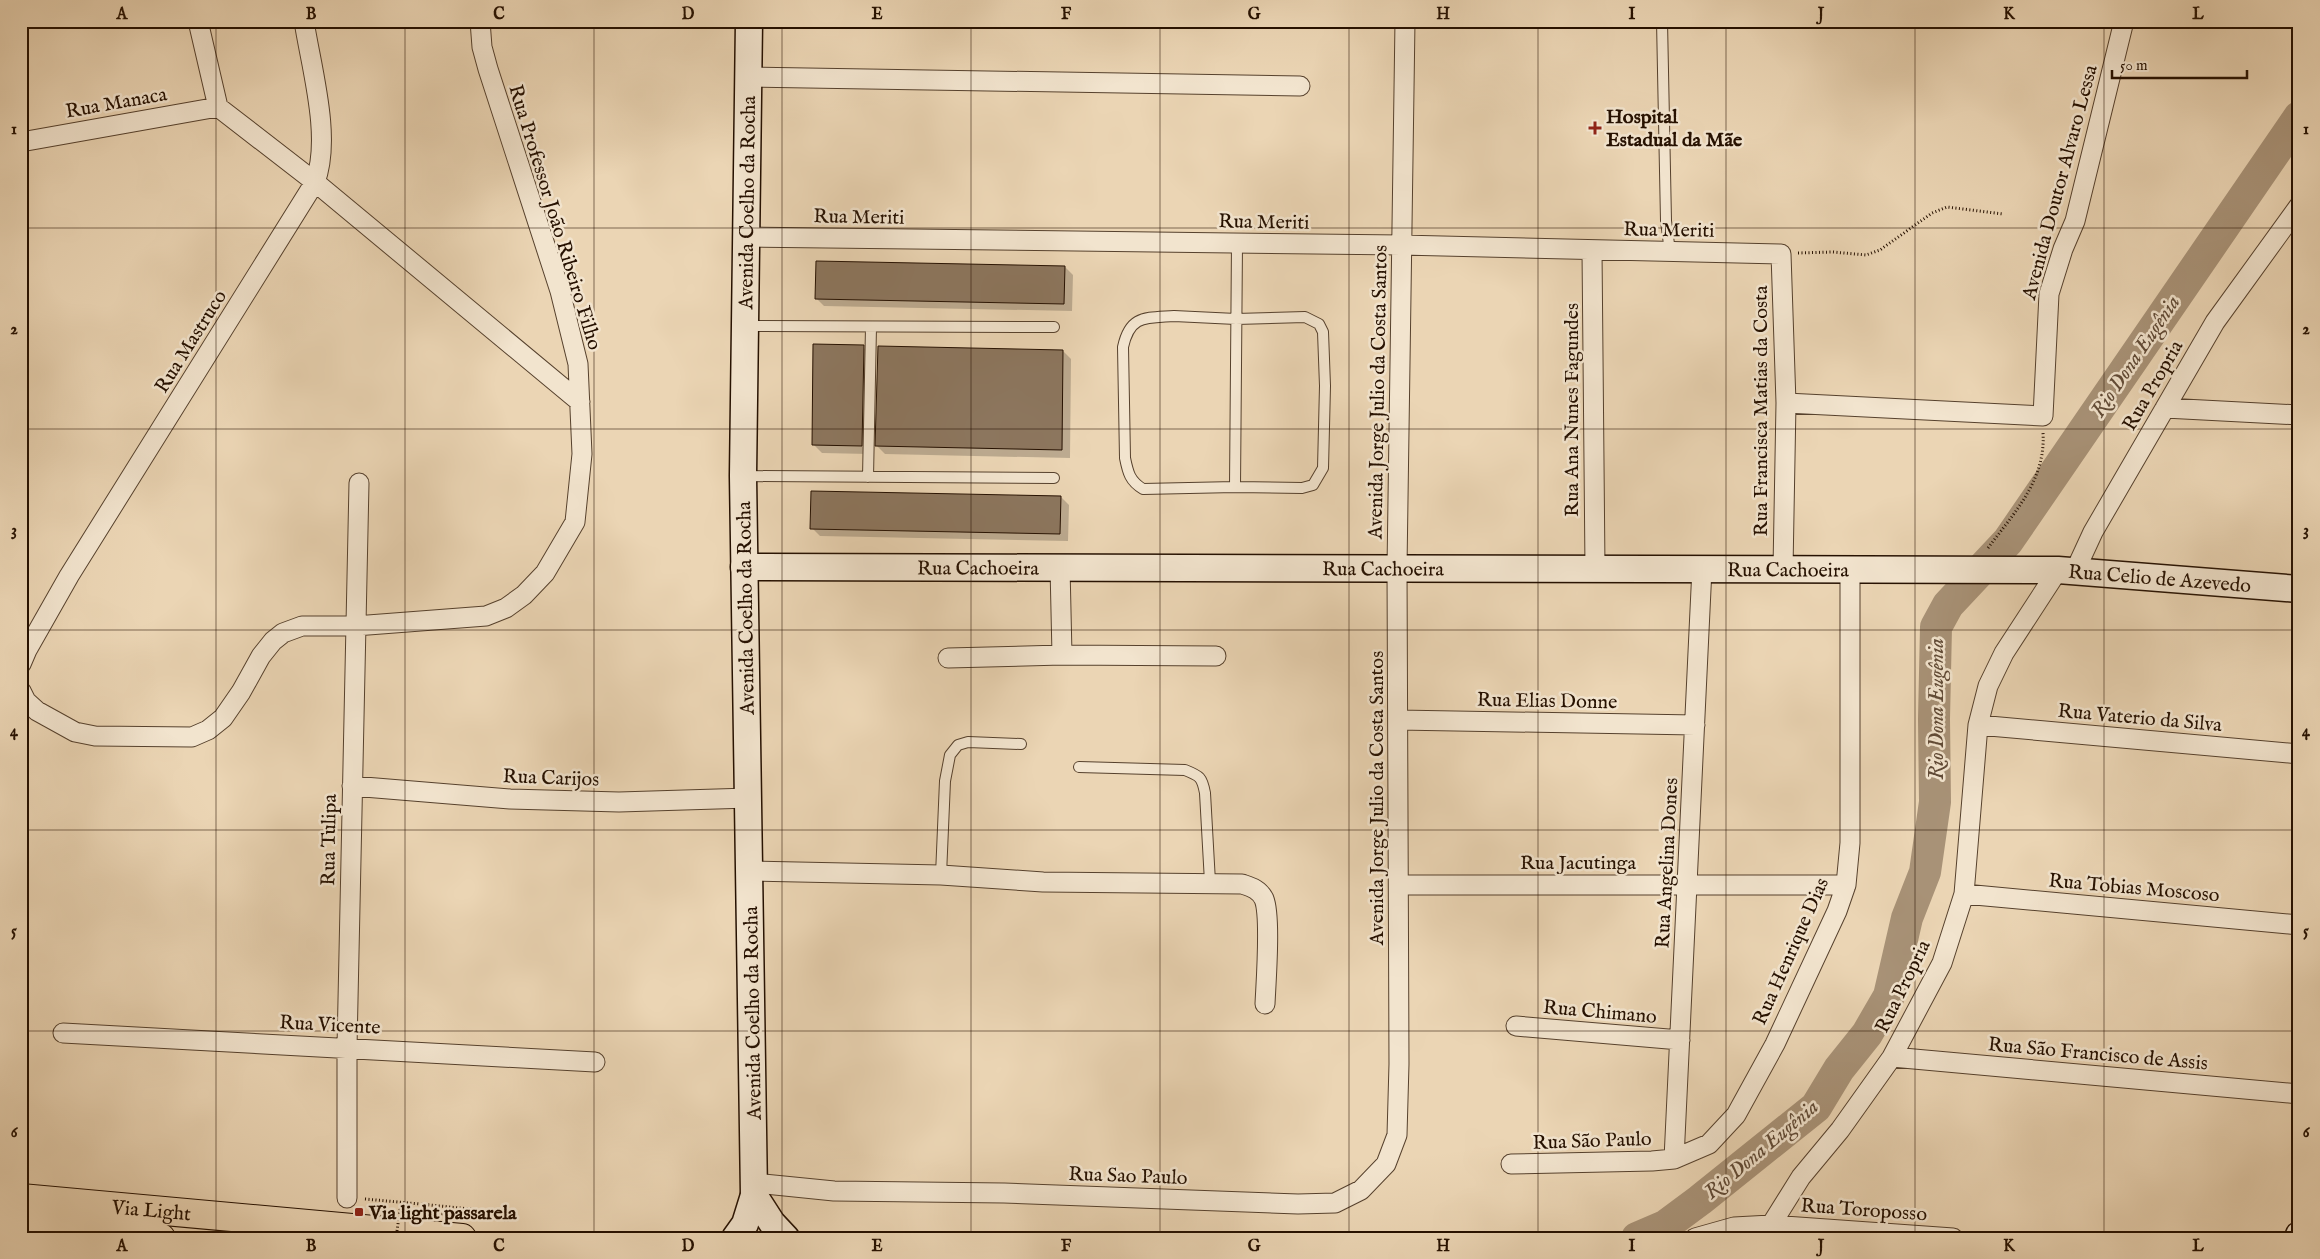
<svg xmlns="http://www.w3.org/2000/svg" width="2320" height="1259" viewBox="0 0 2320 1259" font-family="'IM FELL English',serif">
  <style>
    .shadow { fill: #0003 }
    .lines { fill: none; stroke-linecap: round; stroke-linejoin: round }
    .river { stroke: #a89277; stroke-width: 32 }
    .building { fill: #8c765e; stroke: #251000 }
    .lane-casing { stroke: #56412d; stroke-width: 12 }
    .street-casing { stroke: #56412d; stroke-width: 21 }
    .secondary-casing { stroke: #251000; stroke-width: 29 }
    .primary-casing { stroke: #251000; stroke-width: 30 }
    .path { stroke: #251000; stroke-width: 3; stroke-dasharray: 1 2.5; stroke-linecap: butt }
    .lane { stroke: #f2e4ce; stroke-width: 10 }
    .street { stroke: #f2e4ce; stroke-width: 19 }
    .secondary { stroke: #f2e4ce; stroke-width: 26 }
    .primary { stroke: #ebd5b4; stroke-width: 28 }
    .path-bridge { stroke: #251000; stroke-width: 3; stroke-dasharray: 1 2.5; stroke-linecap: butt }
    .grid { fill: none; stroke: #251000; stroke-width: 1; stroke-opacity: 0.55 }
    .poi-dot { fill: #8f2418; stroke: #f2e4ce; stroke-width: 2 }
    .labels { text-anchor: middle; stroke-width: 5; stroke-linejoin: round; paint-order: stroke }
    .street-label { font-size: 20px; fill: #251000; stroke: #f2e4ce }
    .poi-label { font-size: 20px; font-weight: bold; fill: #251000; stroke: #f2e4ce; text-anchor: start }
    .water-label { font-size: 21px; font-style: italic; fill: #604a36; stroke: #f2e4ce }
    .neatline { fill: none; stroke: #251000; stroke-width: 2 }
    .grid-label { font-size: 16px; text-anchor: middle; font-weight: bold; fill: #251000 }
  </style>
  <rect width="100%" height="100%" fill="#ebd5b4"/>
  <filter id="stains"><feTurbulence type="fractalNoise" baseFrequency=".004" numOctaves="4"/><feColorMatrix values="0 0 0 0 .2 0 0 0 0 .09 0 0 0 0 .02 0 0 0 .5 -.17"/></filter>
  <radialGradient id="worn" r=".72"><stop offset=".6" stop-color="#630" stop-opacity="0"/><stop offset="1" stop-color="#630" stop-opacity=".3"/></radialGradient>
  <!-- shadow -->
  <path class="shadow" d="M1065,267L1073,275L1072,311L824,306L816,298Z
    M863,347L871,355L869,454L822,453L814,445Z
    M1063,351L1071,359L1070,458L885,454L877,446Z
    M1061,497L1069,505L1068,541L820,536L812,528Z"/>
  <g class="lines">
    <!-- river -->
    <path class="river" d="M1637,1238L1665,1226L1700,1200L1816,1107L1839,1069L1867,1034L1889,996L1907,918L1925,872L1935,802L1934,719L1936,627L1948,605L2008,541L2299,117"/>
  </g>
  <!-- building -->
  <path class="building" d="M816,261L1065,266L1064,304L815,299Z
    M813,344L864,345L862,446L812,445Z
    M878,346L1063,350L1062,450L875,446Z
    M811,491L1061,496L1060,534L810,529Z"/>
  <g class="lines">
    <!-- lane casing -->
    <g class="lane-casing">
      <path id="lane" d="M1662,21L1666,221L1670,252
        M1174,316L1236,319L1305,317L1319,324L1323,332L1325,386L1323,468L1313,485L1302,488L1235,487L1143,489C1130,481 1128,473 1125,458L1123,347C1130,315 1145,318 1174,316Z
        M745,326L1054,327
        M743,476L1054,478
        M868,477L871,327
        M1235,487L1237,244
        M1079,767L1185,770C1200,776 1202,777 1205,793L1210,882
        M941,875L945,781L950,755L958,745L968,742L1021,744"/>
    </g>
    <!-- street casing -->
    <g class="street-casing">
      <path id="street" d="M198,21L218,107
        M749,77L1300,86
        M218,107L315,182L580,402
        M21,142L218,107
        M745,237L1401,245L1781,254L1786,403L1783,569
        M1592,251L1595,568
        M1786,403L2043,416L2049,294L2063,249L2075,221L2124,21
        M2165,408L2299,415
        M1060,567L1062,655L1216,656
        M2075,571L2093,532L2215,322L2299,206
        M948,658L1062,655
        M21,664L27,650L69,576L315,182C332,138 311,67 304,21
        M21,691L26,701L37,711L75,732L95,736L192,737L208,730L223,718L241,692L261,656L273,641L283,633L302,626H355L486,616L506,608L524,595L545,573L575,522L582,454L578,364L560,291L488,69L482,47L480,21
        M1398,720L1695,725
        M1978,725L2299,754
        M352,786L510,799L619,802L749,798
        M750,871L941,875L1043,882L1242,884C1251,887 1259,889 1264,899C1271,916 1266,982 1265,1004
        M1400,885H1846
        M1964,894L2299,925
        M1516,1026L1680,1040
        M63,1033L595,1062
        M1892,1057L2299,1094
        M1674,1159L1702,568
        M1511,1164L1652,1161L1674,1159L1709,1144L1736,1115L1775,1044L1837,911L1846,885L1850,843V568
        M754,1183L834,1191L1004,1193L1298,1204L1335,1203L1361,1190L1386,1164L1397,1135L1399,1064L1397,568L1405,21
        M347,1198V1047L359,483
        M1771,1225L1801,1177L1840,1130L1892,1057L1942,963L1964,894L1978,725L1988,686L2004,653L2058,570
        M1695,1238L1734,1227L1771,1225L1953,1238"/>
    </g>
    <!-- secondary casing -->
    <g class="secondary-casing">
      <g id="secondary">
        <path id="s1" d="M744,567L2058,570L2299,589"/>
        <path d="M754,1195L772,1223L786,1238"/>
        <path id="s2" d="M735,1238L745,1224L754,1195L743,476L749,21"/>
        <path d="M2298,1238L2299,1235"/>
      </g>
    </g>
    <!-- primary casing -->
    <g class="primary-casing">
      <g id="primary">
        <path id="s3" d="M21,1198L462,1238"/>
        <path d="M21,1225L161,1238"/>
      </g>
    </g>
    <!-- path -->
    <path class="path" d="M1798,253L1833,252L1866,255L1880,250L1932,213L1947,207L2003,214
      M1988,548C2014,513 2046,480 2043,433
      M365,1199L420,1204"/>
    <!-- lane -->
    <use href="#lane" class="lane"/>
    <!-- street -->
    <use href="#street" class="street"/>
    <!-- secondary -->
    <use href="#secondary" class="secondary"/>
    <!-- primary -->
    <use href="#primary" class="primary"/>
    <!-- path-bridge -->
    <path class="path-bridge" d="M396,1238L400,1210L508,1220L509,1213L420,1204"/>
  </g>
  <!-- grid -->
  <path class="grid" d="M216,21V1238M405,21V1238M594,21V1238M782,21V1238M971,21V1238M1160,21V1238M1349,21V1238M1538,21V1238M1726,21V1238M1915,21V1238M2104,21V1238M21,228H2299M21,429H2299M21,630H2299M21,830H2299M21,1031H2299"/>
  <!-- markers -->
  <g class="poi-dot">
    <path d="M1592.5 120.5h5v5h5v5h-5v5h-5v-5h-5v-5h5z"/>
    <rect x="354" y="1207" width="10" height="10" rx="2.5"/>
  </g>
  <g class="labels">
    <!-- street labels -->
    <g class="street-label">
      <text transform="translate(116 102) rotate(-10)" y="7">Rua Manaca</text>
      <text transform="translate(2059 182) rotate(-75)" y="7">Avenida Doutor Alvaro Lessa</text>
      <text dy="7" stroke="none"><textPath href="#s2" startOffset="1040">Avenida Coelho da Rocha</textPath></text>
      <text transform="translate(859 216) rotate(1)" y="7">Rua Meriti</text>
      <text transform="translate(556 217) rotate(73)" y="7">Rua Professor João Ribeiro Filho</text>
      <text transform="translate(1264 221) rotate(1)" y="7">Rua Meriti</text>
      <text transform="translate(1669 229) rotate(1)" y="7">Rua Meriti</text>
      <text transform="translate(190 341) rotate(-58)" y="7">Rua Mastruco</text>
      <text transform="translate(2152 385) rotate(-60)" y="7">Rua Propria</text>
      <text transform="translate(1377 392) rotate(-89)" y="7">Avenida Jorge Julio da Costa Santos</text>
      <text transform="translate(1571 410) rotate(-90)" y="7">Rua Ana Nunes Fagundes</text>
      <text transform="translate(1760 411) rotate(-90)" y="7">Rua Francisca Matias da Costa</text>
      <text dy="7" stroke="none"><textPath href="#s1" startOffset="234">Rua Cachoeira</textPath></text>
      <text dy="7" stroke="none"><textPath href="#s1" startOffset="639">Rua Cachoeira</textPath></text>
      <text dy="7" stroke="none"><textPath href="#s1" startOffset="1044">Rua Cachoeira</textPath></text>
      <text dy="7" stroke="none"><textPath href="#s1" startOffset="1416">Rua Celio de Azevedo</textPath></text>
      <text transform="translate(745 608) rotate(-91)" y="7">Avenida Coelho da Rocha</text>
      <text transform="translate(1547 700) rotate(1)" y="7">Rua Elias Donne</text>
      <text transform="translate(2140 717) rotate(5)" y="7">Rua Vaterio da Silva</text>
      <text transform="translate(551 777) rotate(2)" y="7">Rua Carijos</text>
      <text transform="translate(1376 798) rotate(-90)" y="7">Avenida Jorge Julio da Costa Santos</text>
      <text transform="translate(328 840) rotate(-89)" y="7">Rua Tulipa</text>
      <text x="1578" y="869">Rua Jacutinga</text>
      <text transform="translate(1666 863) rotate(-87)" y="7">Rua Angelina Dones</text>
      <text transform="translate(2134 887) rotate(5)" y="7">Rua Tobias Moscoso</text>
      <text transform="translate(1790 951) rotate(-66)" y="7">Rua Henrique Dias</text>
      <text transform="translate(1902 986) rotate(-64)" y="7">Rua Propria</text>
      <text transform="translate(1600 1011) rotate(5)" y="7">Rua Chimano</text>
      <text transform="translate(752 1013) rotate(-91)" y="7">Avenida Coelho da Rocha</text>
      <text transform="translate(330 1024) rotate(3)" y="7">Rua Vicente</text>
      <text transform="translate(2098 1053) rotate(5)" y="7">Rua São Francisco de Assis</text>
      <text transform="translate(1592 1140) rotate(-2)" y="7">Rua São Paulo</text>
      <text transform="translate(1128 1175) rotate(2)" y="7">Rua Sao Paulo</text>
      <text transform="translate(1864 1209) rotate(4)" y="7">Rua Toroposso</text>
      <text dy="7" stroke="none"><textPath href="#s3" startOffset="131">Via Light</textPath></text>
    </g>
    <!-- poi labels -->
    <g class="poi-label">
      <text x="1606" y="123">Hospital<tspan x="1606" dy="23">Estadual da Mãe</tspan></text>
      <text x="369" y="1219">Via light passarela</text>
    </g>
    <!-- water labels -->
    <g class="water-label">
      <text transform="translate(2135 356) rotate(-56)" y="7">Rio Dona Eugênia</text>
      <text transform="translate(1936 709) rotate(-90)" y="7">Rio Dona Eugênia</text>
      <text transform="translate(1761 1149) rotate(-40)" y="7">Rio Dona Eugênia</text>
    </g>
  </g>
  <!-- margin -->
  <rect width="2320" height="1259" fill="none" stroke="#ebd5b4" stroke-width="55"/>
  <!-- scale -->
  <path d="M2112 70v8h135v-8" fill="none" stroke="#251000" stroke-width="2.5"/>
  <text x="2120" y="70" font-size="15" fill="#251000" stroke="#f2e4ce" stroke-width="4" paint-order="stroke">50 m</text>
  <rect x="28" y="28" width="2264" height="1204" class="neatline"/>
  <g class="grid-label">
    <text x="122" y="19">A</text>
    <text x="311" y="19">B</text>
    <text x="499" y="19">C</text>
    <text x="688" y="19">D</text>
    <text x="877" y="19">E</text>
    <text x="1066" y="19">F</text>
    <text x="1254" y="19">G</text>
    <text x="1443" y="19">H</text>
    <text x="1632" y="19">I</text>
    <text x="1821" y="19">J</text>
    <text x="2009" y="19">K</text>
    <text x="2198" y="19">L</text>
    <text x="14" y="134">1</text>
    <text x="2306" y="134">1</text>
    <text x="14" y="334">2</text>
    <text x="2306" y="334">2</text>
    <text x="14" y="535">3</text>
    <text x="2306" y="535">3</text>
    <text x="14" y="736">4</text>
    <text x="2306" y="736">4</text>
    <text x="14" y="936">5</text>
    <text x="2306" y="936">5</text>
    <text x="14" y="1137">6</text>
    <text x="2306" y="1137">6</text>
    <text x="122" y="1251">A</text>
    <text x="311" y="1251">B</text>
    <text x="499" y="1251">C</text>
    <text x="688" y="1251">D</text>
    <text x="877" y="1251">E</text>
    <text x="1066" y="1251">F</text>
    <text x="1254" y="1251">G</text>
    <text x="1443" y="1251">H</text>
    <text x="1632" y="1251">I</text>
    <text x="1821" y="1251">J</text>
    <text x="2009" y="1251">K</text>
    <text x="2198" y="1251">L</text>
  </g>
  <rect width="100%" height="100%" filter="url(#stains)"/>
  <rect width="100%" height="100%" fill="url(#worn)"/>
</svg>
